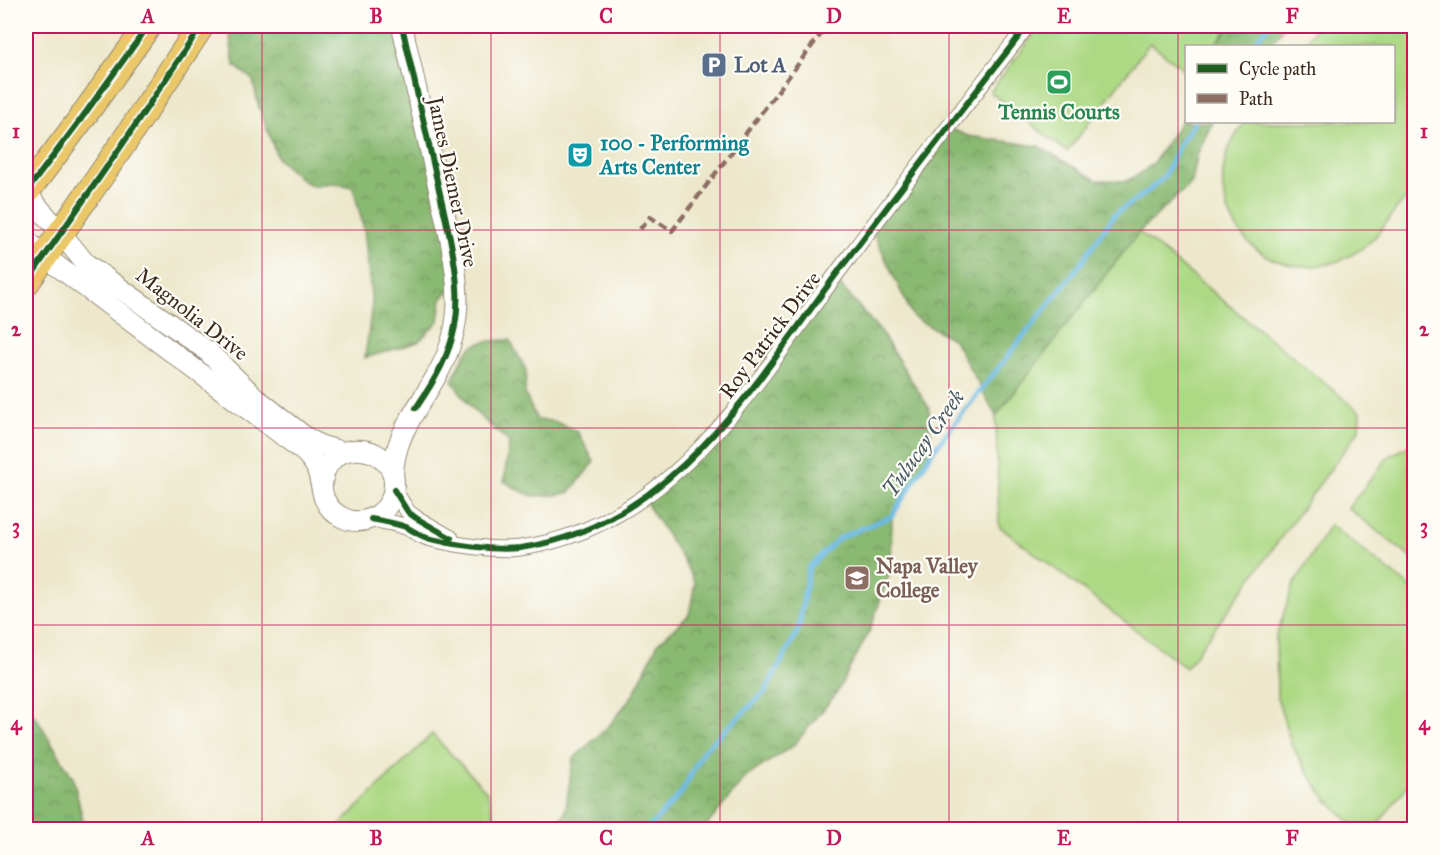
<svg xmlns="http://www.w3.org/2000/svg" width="1440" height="855" viewBox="0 0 1440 855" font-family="'IM FELL Great Primer',serif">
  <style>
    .green { fill: #add985; stroke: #748252; stroke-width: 1.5 }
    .forest { fill: url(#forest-crowns); stroke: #627248; stroke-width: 1.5 }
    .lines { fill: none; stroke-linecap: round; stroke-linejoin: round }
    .stream { stroke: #6bb9e5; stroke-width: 5 }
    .minor-casing { stroke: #948975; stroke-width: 17 }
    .tertiary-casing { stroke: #948975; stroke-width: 22 }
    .primary-casing { stroke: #948975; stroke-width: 28 }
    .minor { stroke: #fff; stroke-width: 15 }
    .tertiary { stroke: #fff; stroke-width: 20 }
    .primary { stroke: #eac769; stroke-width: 26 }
    .quiet { stroke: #8d6e63; stroke-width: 4.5; stroke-dasharray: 9 4.5; stroke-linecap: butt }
    .cycleway-casing { stroke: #fdfcf7; stroke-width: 10 }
    .cycleway { stroke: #1b5e20; stroke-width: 6 }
    .grid { fill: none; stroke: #c2185b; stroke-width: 1.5; stroke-opacity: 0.55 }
    .labels { text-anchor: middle; stroke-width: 4.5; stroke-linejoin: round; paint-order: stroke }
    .service-label { font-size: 21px; font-weight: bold; fill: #4e5e75; stroke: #fdfcf7; text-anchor: start }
    .leisure-label { font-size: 21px; font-weight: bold; fill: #27864d; stroke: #fdfcf7 }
    .culture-label { font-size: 21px; font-weight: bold; fill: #0d838f; stroke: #fdfcf7; text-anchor: start }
    .street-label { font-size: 21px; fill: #3b2a1e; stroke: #fdfcf7 }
    .education-label { font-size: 21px; font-weight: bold; fill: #785e54; stroke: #fdfcf7; text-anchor: start }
    .water-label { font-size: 22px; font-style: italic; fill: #4c5c64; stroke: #fdfcf7 }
    .neatline { fill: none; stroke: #c2185b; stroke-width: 2 }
    .grid-label { font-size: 20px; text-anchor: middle; font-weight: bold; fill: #c2185b }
  </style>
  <defs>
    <pattern id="forest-crowns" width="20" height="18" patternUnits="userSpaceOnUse" patternTransform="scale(1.5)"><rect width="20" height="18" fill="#8ab972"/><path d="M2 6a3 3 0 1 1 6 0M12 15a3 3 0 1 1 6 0" fill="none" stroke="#72975d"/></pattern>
  </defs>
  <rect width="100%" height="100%" fill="#fdfcf7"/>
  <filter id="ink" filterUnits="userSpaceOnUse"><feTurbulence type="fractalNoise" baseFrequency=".0167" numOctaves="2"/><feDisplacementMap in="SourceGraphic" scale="12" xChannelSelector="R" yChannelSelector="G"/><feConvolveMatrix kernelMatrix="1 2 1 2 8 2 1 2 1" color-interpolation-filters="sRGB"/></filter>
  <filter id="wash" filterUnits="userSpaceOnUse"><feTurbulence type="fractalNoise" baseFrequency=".008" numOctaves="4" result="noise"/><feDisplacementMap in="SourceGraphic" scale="24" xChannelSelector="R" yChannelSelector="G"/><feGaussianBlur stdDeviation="1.35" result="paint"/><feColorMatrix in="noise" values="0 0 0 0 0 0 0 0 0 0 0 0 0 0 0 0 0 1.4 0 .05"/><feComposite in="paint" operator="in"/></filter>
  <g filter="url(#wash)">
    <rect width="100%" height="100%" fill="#ede8cc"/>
    <!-- green -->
    <path class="green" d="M1040,26H1230L1214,46H1186V71L1150,43L1067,152L990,92Z
      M1317,26H1414C1415,66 1414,107 1414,148C1414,158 1418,175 1414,185C1411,194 1396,209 1390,217C1383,227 1376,238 1366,245C1323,281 1257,271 1232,219C1223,201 1220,181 1225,161C1228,146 1236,134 1245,122H1394V46H1302Z
      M1139,232L1360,412L1359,430L1186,668L999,526L996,416Z
      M1414,443V560L1348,508L1388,457Z
      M1330,525L1414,590V777L1374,829L1351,823L1327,800L1308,773L1291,744L1277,697L1276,637L1293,586Z
      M432,734L487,792L497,829H336Z"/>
    <!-- forest -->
    <path class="forest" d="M233,26H402L458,281L442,298L439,321L418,342L365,358L372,305L364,229L353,187L334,183L315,186L303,181L278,159L258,104L253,80L234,65L229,31Z
      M1230,26H1285L1269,46H1214Z
      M1186,114V122H1212L1197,155L1192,182L1139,232L996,416L954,340L913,317L871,228L948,128L968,136L1038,146L1096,180L1126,181L1140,174L1153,163Z
      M833,277L880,331L929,408L932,452L892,516L891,569L870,630L836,694L794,745L746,777L704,829L551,830L565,813L573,759L609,726L633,695L658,643L689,615L695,583L685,563L643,498L699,451Z
      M510,340L526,370L525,394L537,420L554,421L578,432L594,462L569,493C536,497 532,500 504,481L509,442L474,411L452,381C469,345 468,341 510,340Z
      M26,709L36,717L73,778L84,825L87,829H26Z"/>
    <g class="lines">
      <!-- stream -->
      <path class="stream" d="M1252,46L1268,26
        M647,830L682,792L703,751L765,692L798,631L809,567L839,538L892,516L932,452L1079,266L1115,214L1146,193L1164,177L1180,143L1195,122"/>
    </g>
  </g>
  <g filter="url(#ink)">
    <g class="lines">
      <!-- minor casing -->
      <g class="minor-casing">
        <path id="minor" d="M394,490L408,512L416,518L451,538
          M371,519C383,521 395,523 406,527C414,531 422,537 431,539C456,545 494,551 520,548C679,526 762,370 850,256C908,179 968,102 1027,26"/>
      </g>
      <!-- tertiary casing -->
      <g class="tertiary-casing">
        <path id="tertiary" d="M26,193L61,233L85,263L206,350L257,399L304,436L319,445L343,452
          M26,240L44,256L301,449C307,454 312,460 316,467C320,476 321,488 324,498C331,515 351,526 369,519C381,515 390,506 393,493C404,442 322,431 322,488
          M393,476C394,436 415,413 434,380C463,332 461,292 450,238L402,26"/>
      </g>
      <!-- primary casing -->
      <g class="primary-casing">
        <path id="primary" d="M26,192L81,119L148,26
          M26,283L122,145L201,26"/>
      </g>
      <!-- minor -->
      <use href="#minor" class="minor"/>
      <!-- tertiary -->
      <use href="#tertiary" class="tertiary"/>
      <!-- primary -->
      <use href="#primary" class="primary"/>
      <!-- quiet -->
      <path class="quiet" d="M640,229L650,217L672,231L827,26"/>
      <!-- cycleway casing -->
      <g class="cycleway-casing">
        <path id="cycleway" d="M402,26L450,238C465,313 459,345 416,408
          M26,192L81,119L148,26
          M26,283L122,145L201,26
          M394,490L408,512L416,518L451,538
          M371,519C383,521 395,523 406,527C414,531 422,537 431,539C456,545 494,551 520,548C679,526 762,370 850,256C908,179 968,102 1027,26"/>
      </g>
      <!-- cycleway -->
      <use href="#cycleway" class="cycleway"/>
    </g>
  </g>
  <!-- grid -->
  <path class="grid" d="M262,26V830M491,26V830M720,26V830M949,26V830M1178,26V830M26,230H1414M26,428H1414M26,625H1414"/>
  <!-- icons -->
  <defs>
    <g id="parking-square" transform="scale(1.35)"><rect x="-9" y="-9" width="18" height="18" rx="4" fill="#5c6f8a" stroke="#fdfcf7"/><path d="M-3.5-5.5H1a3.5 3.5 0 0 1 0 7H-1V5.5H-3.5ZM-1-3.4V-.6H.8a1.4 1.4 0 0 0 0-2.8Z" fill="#fff"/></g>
    <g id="stadium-square" transform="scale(1.35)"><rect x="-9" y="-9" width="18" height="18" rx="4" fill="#2e9e5b" stroke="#fdfcf7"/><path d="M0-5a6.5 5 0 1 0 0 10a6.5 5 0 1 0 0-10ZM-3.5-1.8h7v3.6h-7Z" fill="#fff"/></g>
    <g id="theatre-square" transform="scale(1.35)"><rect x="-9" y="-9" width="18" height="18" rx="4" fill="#0f9aa8" stroke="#fdfcf7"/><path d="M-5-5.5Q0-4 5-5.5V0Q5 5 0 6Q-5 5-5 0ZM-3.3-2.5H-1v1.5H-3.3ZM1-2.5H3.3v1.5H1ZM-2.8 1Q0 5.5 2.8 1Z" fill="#fff"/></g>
    <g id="university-square" transform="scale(1.35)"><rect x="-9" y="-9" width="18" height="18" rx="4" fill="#8d6e63" stroke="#fdfcf7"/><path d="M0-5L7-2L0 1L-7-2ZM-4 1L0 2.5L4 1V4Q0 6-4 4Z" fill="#fff"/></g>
  </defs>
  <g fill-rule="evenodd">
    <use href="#parking-square" x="714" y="65"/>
    <use href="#stadium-square" x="1059" y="82"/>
    <use href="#theatre-square" x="580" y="155"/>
    <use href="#university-square" x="857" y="578"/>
  </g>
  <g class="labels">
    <!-- service labels -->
    <g class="service-label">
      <text x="734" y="72">Lot A</text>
    </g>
    <!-- leisure labels -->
    <g class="leisure-label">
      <text x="1059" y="119">Tennis Courts</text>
    </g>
    <!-- culture labels -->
    <g class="culture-label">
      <text x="600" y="150">100 - Performing<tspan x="600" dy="24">Arts Center</tspan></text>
    </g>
    <!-- street labels -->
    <g class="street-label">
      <text transform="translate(453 182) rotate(78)" y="7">James Diemer Drive</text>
      <text transform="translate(192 314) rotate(38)" y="7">Magnolia Drive</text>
      <text transform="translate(770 335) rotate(-53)" y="7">Roy Patrick Drive</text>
    </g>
    <!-- education labels -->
    <g class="education-label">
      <text x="876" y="573">Napa Valley<tspan x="876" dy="24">College</tspan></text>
    </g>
    <!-- water labels -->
    <g class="water-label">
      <text transform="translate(923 443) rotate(-55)" y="8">Tulucay Creek</text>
    </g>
  </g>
  <!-- margin -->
  <rect width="1440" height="855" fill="none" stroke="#fdfcf7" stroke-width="66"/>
  <!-- legend -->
  <rect x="1185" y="45" width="210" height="78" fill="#fdfcf7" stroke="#afa8a0" stroke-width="1.5"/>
  <rect x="1197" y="64" width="30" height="9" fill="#1b5e20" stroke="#afa8a0" stroke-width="1.5"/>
  <text x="1239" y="75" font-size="18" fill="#3b2a1e">Cycle path</text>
  <rect x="1197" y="94" width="30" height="9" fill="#8d6e63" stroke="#afa8a0" stroke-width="1.5"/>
  <text x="1239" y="105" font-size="18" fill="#3b2a1e">Path</text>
  <rect x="33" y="33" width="1374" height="789" class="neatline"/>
  <g class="grid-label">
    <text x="148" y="23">A</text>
    <text x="376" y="23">B</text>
    <text x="606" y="23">C</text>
    <text x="834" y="23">D</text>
    <text x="1064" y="23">E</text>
    <text x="1292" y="23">F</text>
    <text x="16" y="138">1</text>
    <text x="1424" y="138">1</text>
    <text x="16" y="336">2</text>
    <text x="1424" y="336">2</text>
    <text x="16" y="533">3</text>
    <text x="1424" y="533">3</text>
    <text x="16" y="730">4</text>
    <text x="1424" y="730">4</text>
    <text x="148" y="845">A</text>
    <text x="376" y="845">B</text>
    <text x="606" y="845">C</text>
    <text x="834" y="845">D</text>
    <text x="1064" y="845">E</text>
    <text x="1292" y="845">F</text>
  </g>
</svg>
